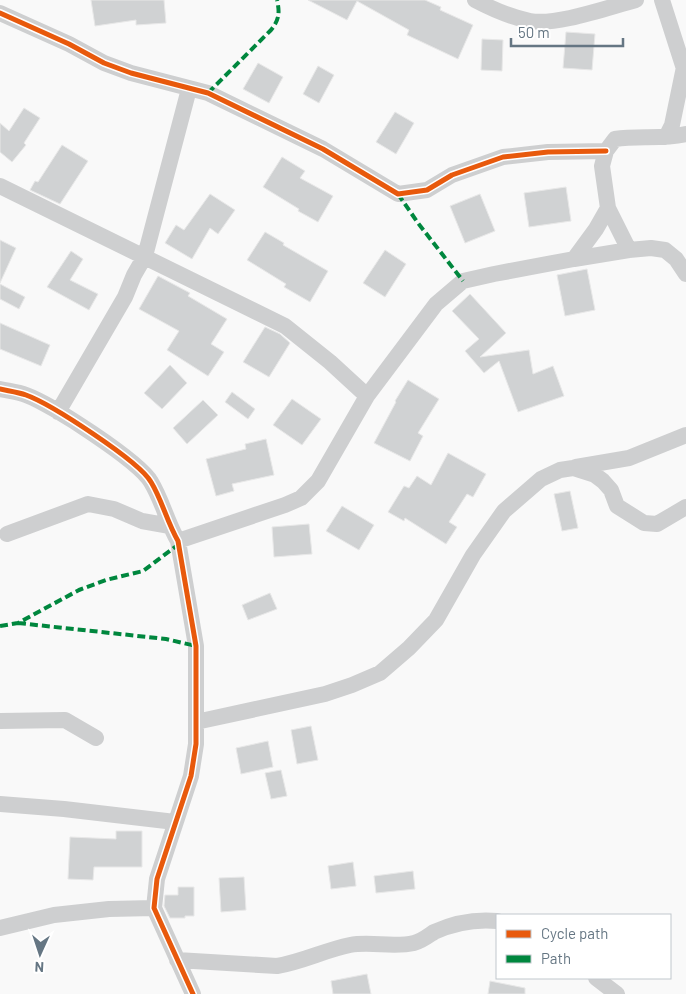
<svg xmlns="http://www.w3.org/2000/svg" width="686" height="994" viewBox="0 0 686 994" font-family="Barlow,sans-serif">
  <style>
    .building { fill: #d0d2d3; stroke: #e8e8e8 }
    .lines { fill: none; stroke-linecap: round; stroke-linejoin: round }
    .minor { stroke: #cecfd0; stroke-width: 16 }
    .quiet { stroke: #00873e; stroke-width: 4; stroke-dasharray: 8 4; stroke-linecap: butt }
    .cycleway-casing { stroke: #fff; stroke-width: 8 }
    .cycleway { stroke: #e8590c; stroke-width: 5 }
  </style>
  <rect width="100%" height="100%" fill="#f9f9f9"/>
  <!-- building -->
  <path class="building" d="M91,0H164L166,23L136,25V20L95,26Z
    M308,0H425L441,7L440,10L473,25L458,59L407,35L409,30L357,1L347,20Z
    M566,32L595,34L592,70L563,68Z
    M482,39L503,40L502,71L481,70Z
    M258,63L283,77L269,103L243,89Z
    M318,66L334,75L319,103L303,94Z
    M24,108L40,118L24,143L26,145L12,162L0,152V123L9,131Z
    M395,112L414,123L396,154L376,142Z
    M62,145L88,161L60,204L30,190L35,181L38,182Z
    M282,157L305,171L300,178L333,196L318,222L298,211L299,209L263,187Z
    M566,187L571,221L529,227L524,193Z
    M210,194L235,210L218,234L210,228L192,259L165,243L176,225L184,230Z
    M480,194L495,231L465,243L450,206Z
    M265,232L284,243L283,245L328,271L310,302L284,287L286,284L247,260Z
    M0,240L16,248L0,283Z
    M385,250L406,264L385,297L363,283Z
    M71,251L83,259L70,280L98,294L89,310L47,287Z
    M587,269L595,310L565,316L557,275Z
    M158,276L190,293L188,296L227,319L211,344L224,352L208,376L167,350L179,331L139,309Z
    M0,284L25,297L19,309L0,299Z
    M470,294L506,333L480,357L529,350L533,374L553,366L564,396L518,412L499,361L484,373L465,351L479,339L452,311Z
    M0,323L50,345L41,366L0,349Z
    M265,327L280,334L290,343L269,377L243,362Z
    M170,365L187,383L162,409L144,393Z
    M408,380L439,399L418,433L423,436L410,461L374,443L396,402L395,401Z
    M232,392L255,409L248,419L225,402Z
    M292,399L321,419L302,445L273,425Z
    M203,400L218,415L187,444L173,428Z
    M266,439L274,475L232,484L234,491L216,496L206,459L246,449L245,444Z
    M448,453L486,474L473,497L467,494L449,522L457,527L446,544L405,518L404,521L388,512L404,486L409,488L417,476L431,485Z
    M570,491L578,528L562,531L554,494Z
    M342,506L374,525L359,550L326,531Z
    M309,524L312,554L274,557L272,527Z
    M270,593L277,609L248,620L242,605Z
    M311,726L318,760L297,764L291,730Z
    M268,741L273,767L241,774L236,748Z
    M281,770L287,796L271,799L265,773Z
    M116,831H142V867H94L93,880L68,879L70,837L116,839Z
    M353,862L356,886L331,889L328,866Z
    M413,871L415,889L376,893L374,876Z
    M244,877L246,910L221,912L219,878Z
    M178,887H194V916H185V918H170L164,906L165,895H178Z
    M367,974L371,994H333L331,981Z
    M490,981L525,988V994H488Z"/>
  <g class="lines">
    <!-- minor -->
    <path class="minor" d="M475,0C492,9 510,17 530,21C556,26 609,7 636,0
      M662,0L686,75
      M0,13L69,44L104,63L131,73L208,93L323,149L398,194L427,190L452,175L503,157L548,152L606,151
      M666,137L672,125L684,67
      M0,186L285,326L330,362L367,396
      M629,250L608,208L602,166L606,151L615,139C638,135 663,140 686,134
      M574,259L596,229L608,208
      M0,389C9,391 18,392 26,395C51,404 139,461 151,482C162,500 167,522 178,541L196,646V744L191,776L157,879L154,908L193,994
      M58,412L125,297L134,275L145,256L189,89
      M576,467L629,458L686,435
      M7,534L88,504L114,509L142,521L170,526
      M178,541L285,505L301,498L318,481L367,396L436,304L463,281L494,274L574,259L629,250L651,248L665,250L676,259L686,274
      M0,721L65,720L96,738
      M196,722L325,694L352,685L380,673L409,648L436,620L473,555L504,511L541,479L560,470L573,468L595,475L603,481L611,490L617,506L644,523L657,524L686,507
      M0,804L64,809L175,822
      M0,928L54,915L109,909L154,908
      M177,960L277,966C302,962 325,950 350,945C371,941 393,948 414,943C422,941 428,936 434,932C454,923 475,919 497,921
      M596,978L617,994"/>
    <!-- quiet -->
    <path class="quiet" d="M208,93L271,30C279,20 280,13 277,0
      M398,194L418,223L463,281
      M18,623L166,639L196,646
      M0,626L18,623L79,590L106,580L143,571L179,544"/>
    <!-- cycleway casing -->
    <g class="cycleway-casing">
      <path id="cycleway" d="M0,13L69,44L104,63L131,73L208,93L323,149L398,194L427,190L452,175L503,157L548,152L606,151
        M0,389C9,391 18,392 26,395C51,404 139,461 151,482C162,500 167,522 178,541L196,646V744L191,776L157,879L154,908L193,994"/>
    </g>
    <!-- cycleway -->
    <use href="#cycleway" class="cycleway"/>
  </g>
  <!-- legend -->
  <rect x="496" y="914" width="175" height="65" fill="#ffffff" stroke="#c1c8cd"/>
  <rect x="506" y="930" width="25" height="8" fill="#e8590c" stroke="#c1c8cd"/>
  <text x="541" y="939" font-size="15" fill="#657683">Cycle path</text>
  <rect x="506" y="955" width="25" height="8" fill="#00873e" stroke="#c1c8cd"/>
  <text x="541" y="964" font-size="15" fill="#657683">Path</text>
  <!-- north arrow -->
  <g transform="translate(40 954) rotate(183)" stroke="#ffffff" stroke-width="4" paint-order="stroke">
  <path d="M0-4L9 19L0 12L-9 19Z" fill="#657683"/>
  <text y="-8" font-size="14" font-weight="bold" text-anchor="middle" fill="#657683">N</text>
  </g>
  <!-- scale -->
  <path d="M511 38v8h112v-8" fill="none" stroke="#657683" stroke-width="2.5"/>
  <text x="518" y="38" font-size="15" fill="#657683" stroke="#ffffff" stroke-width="4" paint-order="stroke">50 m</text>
</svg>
